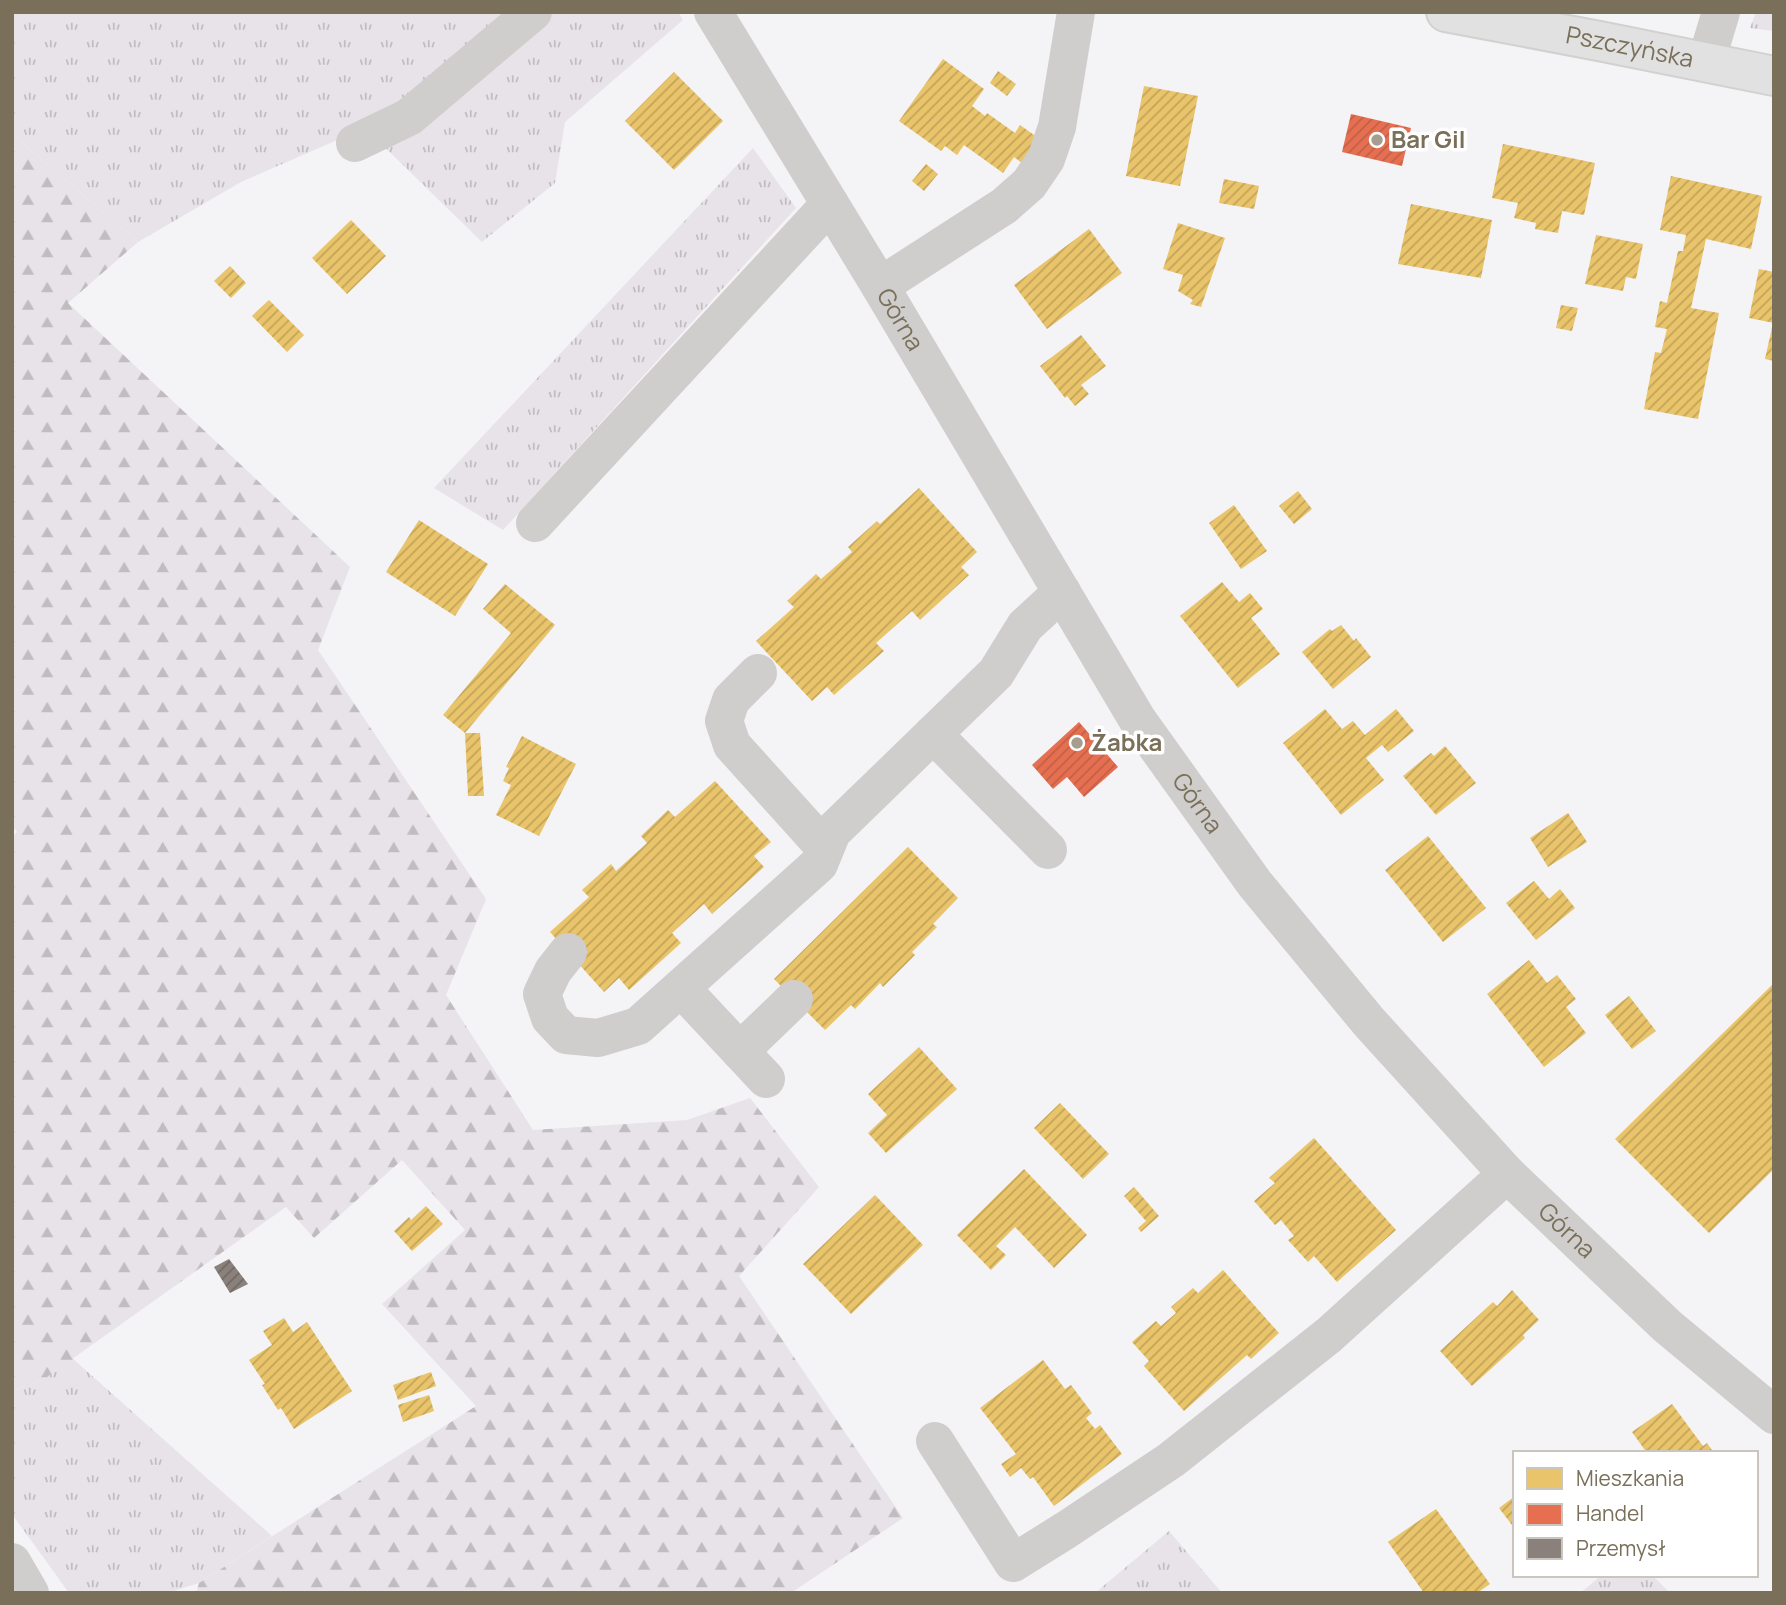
<svg xmlns="http://www.w3.org/2000/svg" width="1786" height="1605" viewBox="0 0 1786 1605" font-family="Manrope,sans-serif">
  <style>
    .grass { fill: url(#grass-tufts) }
    .forest { fill: url(#forest-firs) }
    .homes { fill: url(#homes-hatch) }
    .shops { fill: url(#shops-hatch) }
    .industry { fill: url(#industry-hatch) }
    .lines { fill: none; stroke-linecap: round; stroke-linejoin: round }
    .major-casing { stroke: #d2d1d0; stroke-width: 42 }
    .minor { stroke: #cfcecd; stroke-width: 38 }
    .major { stroke: #e1e1e1; stroke-width: 38 }
    .poi-dot { fill: #a59e90; stroke: #fff; stroke-width: 2.5 }
    .labels { text-anchor: middle; stroke-width: 7; stroke-linejoin: round; paint-order: stroke }
    .street-label { font-size: 24px; fill: #7a705a; stroke: #fff }
    .poi-label { font-size: 24px; font-weight: bold; fill: #7a705a; stroke: #fff; text-anchor: start }
  </style>
  <defs>
    <pattern id="grass-tufts" width="24" height="20" patternUnits="userSpaceOnUse" patternTransform="scale(1.75)"><rect width="24" height="20" fill="#e8e3e9"/><path d="M3 7l-1-3M5 7V3M7 7l1-3M15 17l-1-3M17 17v-4M19 17l1-3" fill="none" stroke="#c1bcc0"/></pattern>
    <pattern id="forest-firs" width="22" height="20" patternUnits="userSpaceOnUse" patternTransform="scale(1.75)"><rect width="22" height="20" fill="#e8e3e9"/><path d="M5 1l3.5 6h-7zM16 11l3.5 6h-7z" fill="#c1bcc0"/></pattern>
    <pattern id="homes-hatch" width="6" height="6" patternUnits="userSpaceOnUse" patternTransform="scale(1.75)"><rect width="6" height="6" fill="#e9c46a"/><path d="M-1 1l2-2M0 6l6-6M5 7l2-2" fill="none" stroke="#c2a45a"/></pattern>
    <pattern id="shops-hatch" width="6" height="6" patternUnits="userSpaceOnUse" patternTransform="scale(1.75)"><rect width="6" height="6" fill="#e76f51"/><path d="M-1 1l2-2M0 6l6-6M5 7l2-2" fill="none" stroke="#c06046"/></pattern>
    <pattern id="industry-hatch" width="6" height="6" patternUnits="userSpaceOnUse" patternTransform="scale(1.75)"><rect width="6" height="6" fill="#8a817c"/><path d="M-1 1l2-2M0 6l6-6M5 7l2-2" fill="none" stroke="#716964"/></pattern>
  </defs>
  <rect width="100%" height="100%" fill="#f4f3f5"/>
  <!-- grass -->
  <path class="grass" d="M12,12H678L683,20L565,122L555,183L482,242L365,128L241,182L138,242L12,134Z
    M1756,12H1774V31L1750,28Z
    M753,148L796,208L503,530L434,488Z
    M72,1358L272,1536L199,1583L167,1593H69L12,1514V1391L44,1379Z
    M1169,1531L1222,1593H1095Z
    M1602,1575H1652L1670,1593H1580Z"/>
  <!-- forest -->
  <path class="forest" d="M12,134L138,242L68,303L350,567L318,650L486,899L446,995L533,1130L687,1120L750,1098L819,1187L739,1276L903,1518L791,1593H196L199,1583L476,1406L382,1304L465,1230L402,1160L314,1238L286,1207L44,1379L12,1391V837L17,832L12,826Z"/>
  <!-- homes -->
  <path class="homes" d="M943,59L984,89L972,106L985,116L987,113L1015,133L1020,125L1041,140L1023,164L1014,157L1003,173L964,145L957,155L945,146L941,151L899,121Z
    M998,71L1016,84L1007,96L990,83Z
    M674,72L723,121L674,170L625,121Z
    M1144,86L1198,96L1180,186L1126,176Z
    M1503,144L1595,163L1584,215L1562,211L1558,233L1535,229L1536,223L1514,218L1518,203L1492,198Z
    M926,164L938,174L924,191L912,181Z
    M1671,176L1762,196L1751,249L1706,239L1691,308L1719,313L1698,419L1644,409L1655,352L1661,353L1667,329L1655,327L1660,301L1667,303L1678,251H1683L1686,235L1660,230Z
    M1224,179L1259,186L1254,209L1219,203Z
    M1411,204L1492,220L1481,278L1398,264Z
    M351,220L386,256L347,294L312,258Z
    M1178,223L1225,238L1201,307L1190,304L1193,300L1178,291L1183,275L1163,269Z
    M1089,229L1122,273L1047,329L1014,285Z
    M1596,235L1643,244L1636,279L1626,277L1623,291L1585,284Z
    M230,266L246,283L231,298L214,281Z
    M1759,269L1774,272V323L1749,318Z
    M269,300L304,335L287,352L252,316Z
    M1561,305L1578,308L1572,331L1556,328Z
    M1773,323H1774V361L1765,359Z
    M1081,335L1106,366L1081,385L1089,394L1075,406L1067,396L1065,398L1040,366Z
    M919,488L977,552L961,567L969,575L920,620L912,611L876,643L884,651L834,695L827,687L812,701L756,641L794,607L787,601L816,574L821,579L852,552L848,547L877,521L880,524Z
    M1298,491L1312,509L1294,524L1279,506Z
    M1234,505L1267,551L1241,569L1209,523Z
    M419,520L488,564L455,616L386,572Z
    M1222,582L1239,602L1250,593L1263,609L1251,618L1280,654L1238,688L1180,616Z
    M505,584L555,625L465,733L443,715L511,633L483,609Z
    M1341,625L1354,641L1356,638L1371,657L1333,689L1302,652L1330,629L1332,631Z
    M1325,709L1342,729L1353,721L1365,735L1396,709L1414,731L1388,752L1382,745L1366,758L1384,780L1341,815L1283,743Z
    M465,733H480L484,796H468Z
    M522,736L576,764L539,836L496,815L511,785L503,781L509,768L506,767Z
    M1445,746L1476,783L1436,815L1403,776L1431,753L1434,756Z
    M715,781L771,842L754,856L764,867L712,914L704,904L672,933L681,943L629,990L619,978L604,992L550,932L589,897L582,890L611,864L616,871L647,843L641,836L668,810L675,817Z
    M1568,813L1587,842L1548,867L1530,838Z
    M1428,836L1486,908L1443,942L1385,870Z
    M908,847L958,898L933,924L937,927L912,952L915,955L883,987L880,983L855,1009L851,1005L825,1030L774,979Z
    M1534,881L1549,899L1560,889L1575,908L1536,940L1506,903Z
    M1529,960L1547,983L1557,975L1576,999L1566,1007L1586,1033L1544,1067L1487,994Z
    M1774,983V1169L1709,1233L1615,1139Z
    M1629,996L1656,1031L1632,1049L1605,1015Z
    M919,1047L957,1089L886,1153L868,1133L887,1115L868,1094Z
    M1060,1103L1109,1154L1083,1179L1034,1128Z
    M1314,1138L1396,1230L1337,1282L1314,1256L1308,1262L1288,1240L1294,1236L1281,1220L1275,1225L1254,1201L1275,1183L1269,1178Z
    M1024,1169L1087,1235L1054,1268L1015,1227L996,1246L1006,1255L991,1270L957,1235Z
    M1134,1187L1159,1216L1141,1232L1138,1228L1146,1221L1124,1196Z
    M875,1195L923,1245L851,1314L803,1264Z
    M426,1206L443,1224L412,1251L394,1231L409,1217L411,1220Z
    M1223,1270L1279,1333L1251,1359L1247,1355L1184,1411L1144,1366L1149,1361L1132,1342L1156,1321L1161,1326L1176,1313L1171,1307L1193,1288L1198,1293Z
    M1512,1290L1539,1320L1523,1335L1525,1338L1472,1386L1440,1351L1493,1302L1497,1306Z
    M284,1318L293,1332L307,1322L352,1391L294,1429L281,1408L278,1410L262,1385L265,1384L249,1360L272,1345L263,1331Z
    M1043,1360L1065,1389L1071,1385L1092,1413L1086,1418L1095,1429L1100,1425L1122,1454L1054,1506L1033,1477L1030,1479L1021,1468L1010,1477L1001,1464L1016,1454L980,1408Z
    M431,1372L436,1386L398,1400L393,1385Z
    M429,1395L434,1411L403,1422L398,1405Z
    M1672,1404L1703,1446L1707,1443L1714,1453H1647L1632,1432Z
    M1515,1496V1529L1499,1508Z
    M1436,1509L1490,1584L1477,1593H1424L1388,1542Z"/>
  <!-- shops -->
  <path class="shops" d="M1351,114L1411,128L1402,166L1342,152Z
    M1079,722L1118,767L1084,797L1067,777L1053,789L1032,765Z"/>
  <!-- industry -->
  <path class="industry" d="M229,1259L248,1284L230,1293L214,1267Z"/>
  <g class="lines">
    <!-- major casing -->
    <g class="major-casing">
      <g id="major">
        <path id="s2" d="M1446,12L1599,41L1774,76"/>
      </g>
    </g>
    <!-- minor -->
    <g class="minor">
      <path id="s1" d="M713,12L880,286L1137,719L1255,884L1369,1022L1507,1174L1667,1326L1774,1415"/>
      <path d="M1706,62L1721,12"/>
      <path d="M355,143L409,117L533,12"/>
      <path d="M880,286L1004,206L1029,184L1046,159L1057,127L1076,12"/>
      <path d="M535,523L830,204"/>
      <path d="M758,673L731,700L724,721L732,745L825,848"/>
      <path d="M933,734L1048,850"/>
      <path d="M568,952L553,971L542,994L550,1018L566,1035L598,1038L638,1026L819,864L832,832L996,673L1025,626L1062,592"/>
      <path d="M681,988L766,1079"/>
      <path d="M740,1051L794,999"/>
      <path d="M935,1441L1013,1563L1066,1530L1171,1460L1329,1335L1507,1174"/>
      <path d="M12,1562L30,1593"/>
    </g>
    <!-- major -->
    <use href="#major" class="major"/>
  </g>
  <!-- markers -->
  <g class="poi-dot">
    <circle cx="1377" cy="140" r="7"/>
    <circle cx="1077" cy="743" r="7"/>
  </g>
  <g class="labels">
    <!-- street labels -->
    <g class="street-label">
      <text dy="8" stroke="none"><textPath href="#s2" startOffset="187">Pszczyńska</textPath></text>
      <text dy="8" stroke="none"><textPath href="#s1" startOffset="360">Górna</textPath></text>
      <text dy="8" stroke="none"><textPath href="#s1" startOffset="928">Górna</textPath></text>
      <text dy="8" stroke="none"><textPath href="#s1" startOffset="1494">Górna</textPath></text>
    </g>
    <!-- poi labels -->
    <g class="poi-label">
      <text x="1391" y="148">Bar Gil</text>
      <text x="1091" y="751">Żabka</text>
    </g>
  </g>
  <!-- border -->
  <rect width="1786" height="1605" fill="none" stroke="#7a705a" stroke-width="28"/>
  <!-- legend -->
  <rect x="1513" y="1451" width="245" height="126" fill="#ffffff" stroke="#cac6bd" stroke-width="2"/>
  <rect x="1527" y="1468" width="35" height="21" fill="#e9c46a" stroke="#cac6bd" stroke-width="2"/>
  <text x="1576" y="1486" font-size="21" fill="#7a705a">Mieszkania</text>
  <rect x="1527" y="1504" width="35" height="21" fill="#e76f51" stroke="#cac6bd" stroke-width="2"/>
  <text x="1576" y="1521" font-size="21" fill="#7a705a">Handel</text>
  <rect x="1527" y="1538" width="35" height="21" fill="#8a817c" stroke="#cac6bd" stroke-width="2"/>
  <text x="1576" y="1556" font-size="21" fill="#7a705a">Przemysł</text>
</svg>
